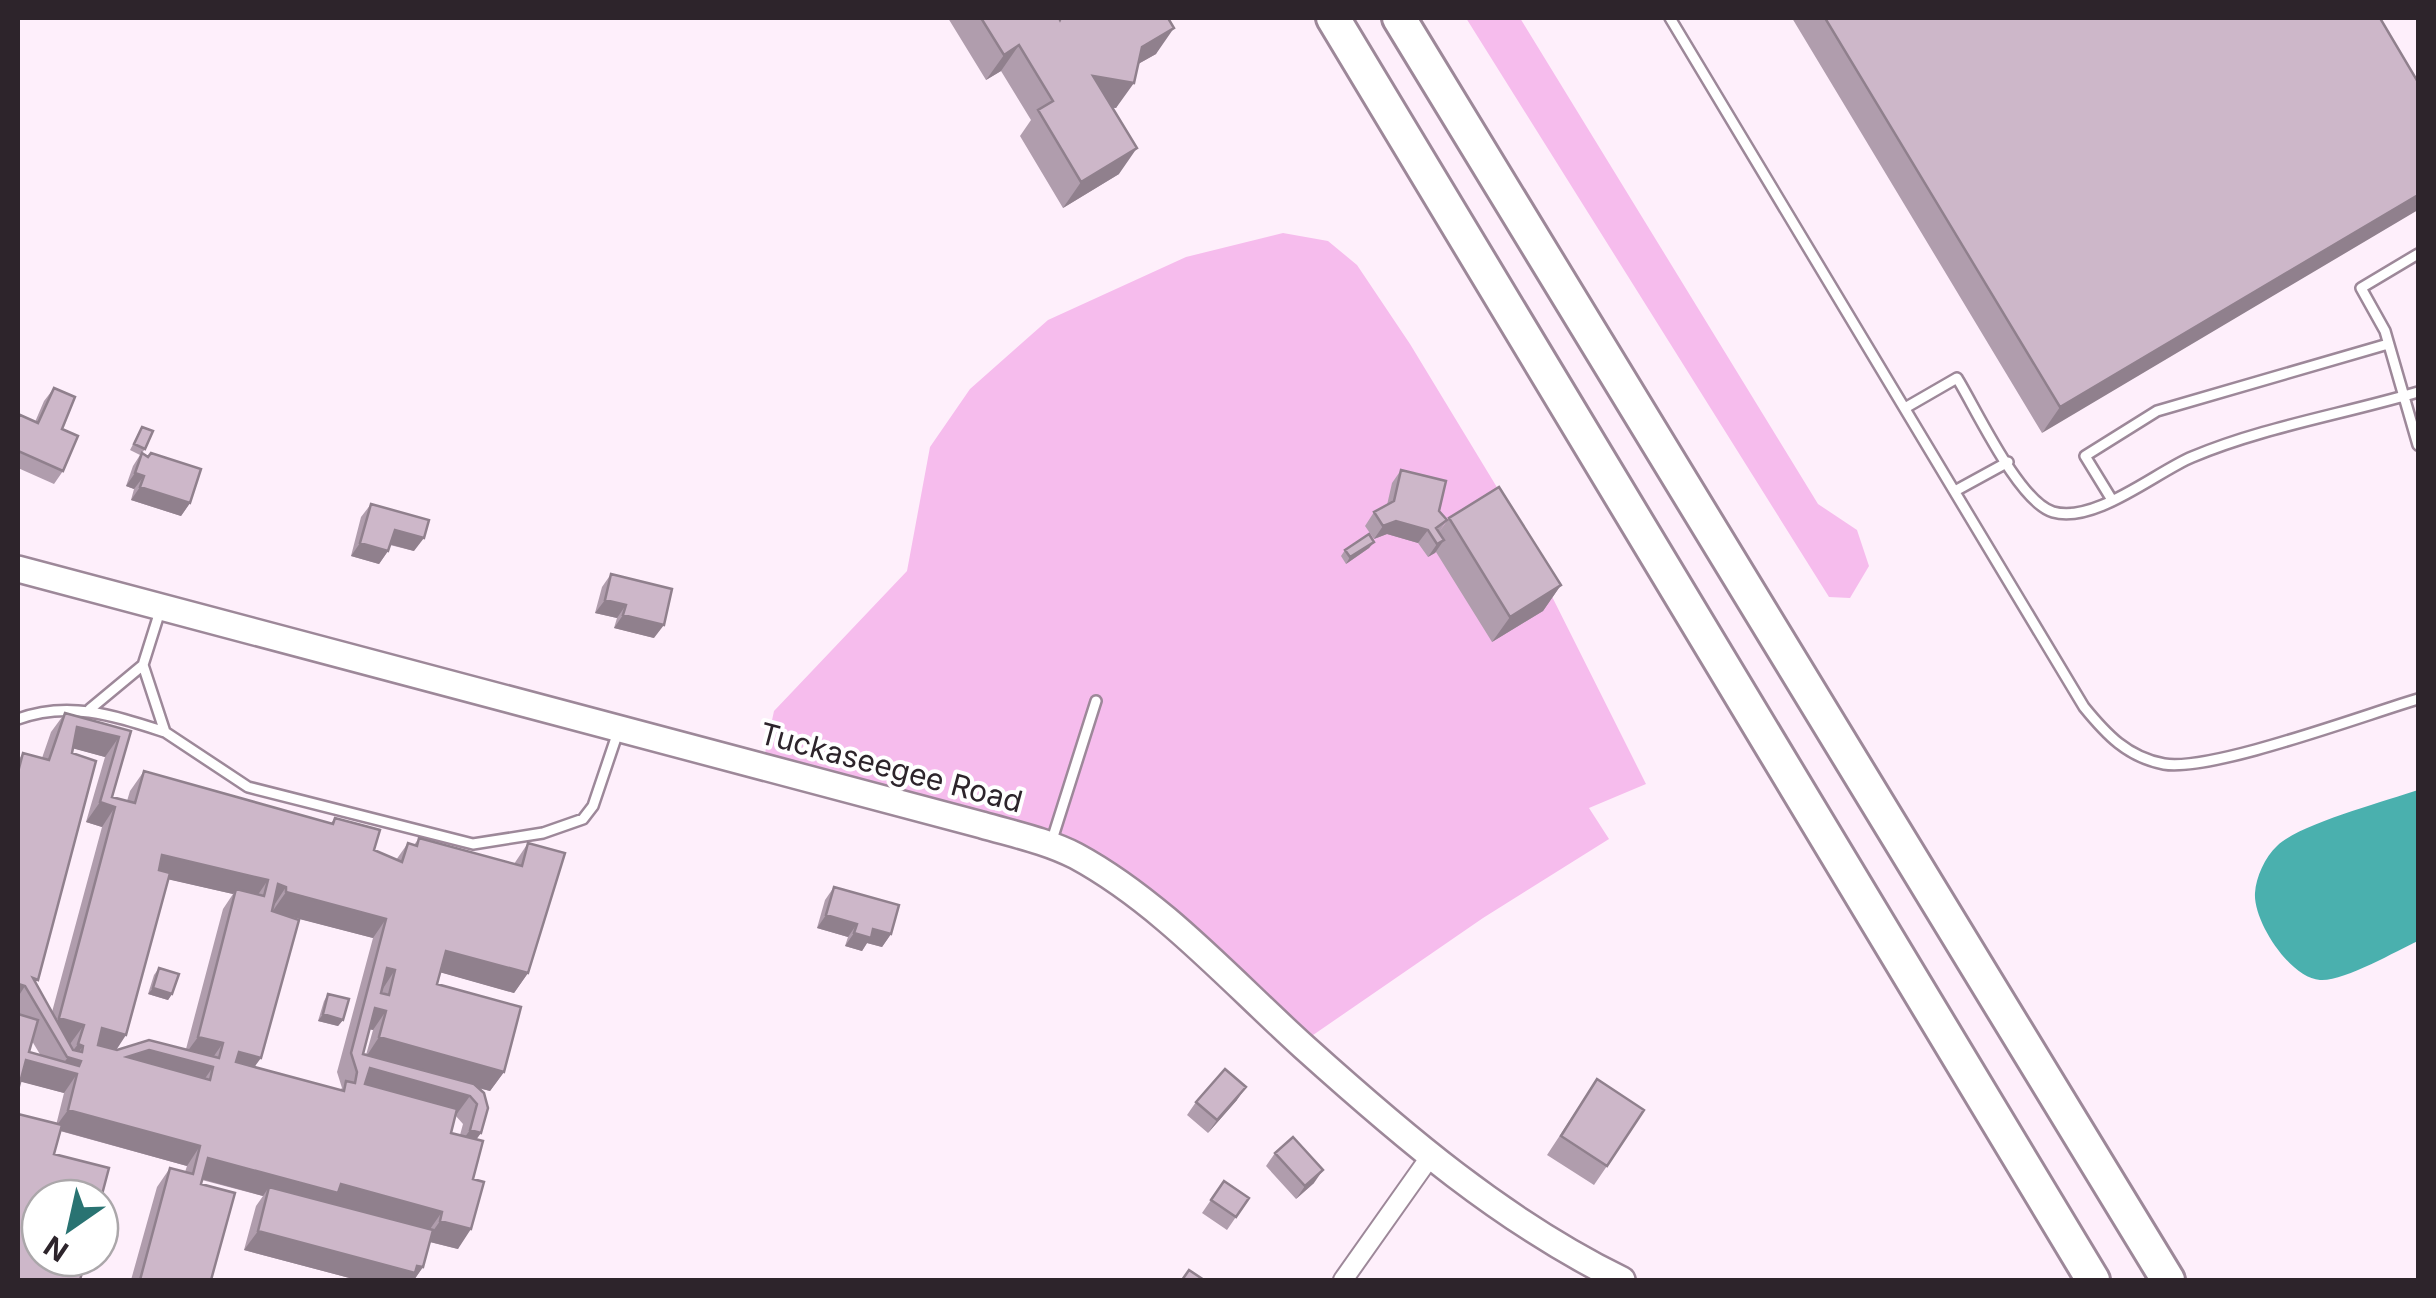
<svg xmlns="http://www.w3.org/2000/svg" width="2436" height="1298" viewBox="0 0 2436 1298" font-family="Inter,sans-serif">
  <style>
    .green { fill: #f6bced }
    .water { fill: #4ab0ae }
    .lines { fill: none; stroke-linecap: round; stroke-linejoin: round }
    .lane-casing { stroke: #9d8899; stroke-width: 14 }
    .street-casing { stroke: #9d8899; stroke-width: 22 }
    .secondary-casing { stroke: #9d8899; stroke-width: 30 }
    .highway-casing { stroke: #9d8899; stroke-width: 38 }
    .lane { stroke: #fff; stroke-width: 9 }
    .street { stroke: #fff; stroke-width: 18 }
    .secondary { stroke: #fff; stroke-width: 25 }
    .highway { stroke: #fff; stroke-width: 32 }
    .wall { fill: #b09dad; fill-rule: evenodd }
    .shaded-wall { fill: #90808d }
    .building { fill: #cdb7c9; stroke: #90808d; stroke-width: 2.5; fill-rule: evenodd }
    .labels { text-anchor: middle; stroke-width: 8; stroke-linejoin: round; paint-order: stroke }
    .street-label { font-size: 30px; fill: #2d242b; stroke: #fff }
  </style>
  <rect width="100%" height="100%" fill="#feeffb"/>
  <!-- green -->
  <path class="green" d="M1466,18H1520L1818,504L1857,530L1869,566L1850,598L1829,597Z
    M1283,233L1328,241L1357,265L1410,344L1498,489L1646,784L1589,808L1609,839L1483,918L1300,1044L1072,854L762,767L774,711L907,571L930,447L970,389L1048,320L1186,257Z"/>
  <!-- water -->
  <path class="water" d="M2418,790V941C2396,951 2343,982 2320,980C2290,978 2253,921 2255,893C2256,877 2265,857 2277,846C2301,823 2384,802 2418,790Z"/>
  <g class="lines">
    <!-- lane casing -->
    <g class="lane-casing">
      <path id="lane" d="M1670,18L2084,707C2106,734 2127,757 2164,764C2211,772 2364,715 2418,699
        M2418,254L2361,288L2385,331L2418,445
        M1905,408L1957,378C1976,409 2019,502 2053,512C2095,524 2156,472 2192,457C2263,427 2344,414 2418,392
        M1955,491L2008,462
        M2112,500L2085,456L2157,411L2388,344
        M143,665L165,732L248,787L473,844L543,833L583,819L593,806L619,729
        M90,709L143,665L160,611
        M18,719C69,700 115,716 165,732
        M1051,843L1096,701"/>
    </g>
    <!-- street casing -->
    <g class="street-casing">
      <path id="street" d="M1343,1280L1430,1157"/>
    </g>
    <!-- secondary casing -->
    <g class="secondary-casing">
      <path id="secondary" d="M18,569L982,825C1013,834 1047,841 1076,856C1161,902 1232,982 1304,1047C1403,1136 1502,1221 1622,1280"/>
    </g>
    <!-- highway casing -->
    <g class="highway-casing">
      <path id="highway" d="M1333,18L2093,1280
        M1399,18L2168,1280"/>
    </g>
    <!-- lane -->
    <use href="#lane" class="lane"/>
    <!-- street -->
    <use href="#street" class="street"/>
    <!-- secondary -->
    <use href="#secondary" class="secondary"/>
    <!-- highway -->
    <use href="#highway" class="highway"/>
  </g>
  <!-- wall -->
  <path class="wall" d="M948,18H1168L1156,54L1138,64L1116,108H1112L1119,174L1063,208L1020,136L1031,120L1001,71L986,80Z
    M1792,18H2380L2042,433Z
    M54,388L62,429L63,471L54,484L18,468V414L35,422L44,401Z
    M142,427L145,449L142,453L190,503L181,516L131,500L134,489L126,486L133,466L140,455L130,450Z
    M1401,470L1447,520L1439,532L1449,518L1561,585L1543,611L1492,642L1436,552L1428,557L1418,543L1387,534L1374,539L1365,526L1374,512L1387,505L1392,483Z
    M371,504L414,551L390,545L388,551L379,564L351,556L361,517Z
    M1374,542L1369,548L1346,564L1341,556L1345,550Z
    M611,574L654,638L614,628L617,618L595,613L602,587Z
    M65,713L131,731L112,797L127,801L130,791L144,771L331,823L335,818L374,850L396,860L408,843L414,845L419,838L514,864L528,843V973L514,993L440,972L437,984L504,1072L490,1091L478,1088L481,1133L476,1139L473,1179L458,1249L430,1242L423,1267L414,1280H357L244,1250L256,1206L263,1196L202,1180L201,1184L211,1280H131L157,1187L170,1168L185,1172L187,1166L60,1131L18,1280L64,1093L20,1081L18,1090V761L23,753L42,758L51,732ZM73,748L105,757L86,822L102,827L52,1012L36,983ZM168,879L233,894L223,909L186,1049L116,1050ZM289,916L373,938L337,1072L342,1088L340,1090L255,1067ZM369,1029L373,1030L366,1055L363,1054ZM32,1041L41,1056L29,1052ZM455,1115L463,1124L460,1135L451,1133Z
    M834,887L891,934L882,947L867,943L862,951L845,946L848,937L817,928L825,900Z
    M159,968L172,994L168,1000L148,994L154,975Z
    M328,994L343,1020L338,1026L318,1021L324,1001Z
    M1597,1079L1607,1166L1594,1185L1547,1155Z
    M1237,1100L1208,1133L1187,1115L1196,1102Z
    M1275,1153L1314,1183L1296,1199L1266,1166Z
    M1224,1181L1249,1198L1227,1230L1202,1213Z"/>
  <!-- shaded-wall -->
  <path class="shaded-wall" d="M1174,28L1156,54L1124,72L1142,47Z
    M1019,45L1001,71L986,80L1004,55Z
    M1093,76L1134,83L1116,108L1075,102Z
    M1137,148L1119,174L1063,208L1081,182Z
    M2418,195V210L2042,433L2060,407Z
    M135,473L144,476L134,489L126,486Z
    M140,487L190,503L181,516L131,500Z
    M1396,521L1428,530L1418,543L1387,534L1374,539L1383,526Z
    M395,530L424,538L414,551L385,543Z
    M1444,540L1435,553L1428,557L1437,544Z
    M1374,542L1369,548L1346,564L1350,557Z
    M360,543L388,551L379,564L351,556Z
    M1561,585L1543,611L1492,642L1510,617Z
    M605,600L626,605L617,618L595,613Z
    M623,615L664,625L654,638L614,628Z
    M77,727L119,737L105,757L64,746Z
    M100,802L115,807L102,827L86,822Z
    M162,855L268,880L255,899L236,889L233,894L149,875Z
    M278,884L286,887L273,907Z
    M286,892L386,919L373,938L272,912Z
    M826,915L857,924L848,937L817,928Z
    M873,929L891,934L882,947L867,943L862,951L845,946L854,933Z
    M446,951L528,973L514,993L432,970Z
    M387,968L395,970L382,990Z
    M19,984L25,986L18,997V986Z
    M153,988L172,994L168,1000L148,994Z
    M375,1008L386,1011L373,1030L361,1027Z
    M323,1014L343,1020L338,1026L318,1021Z
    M59,1018L84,1025L70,1044L51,1030Z
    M102,1028L126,1035L113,1055L88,1048Z
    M198,1037L223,1043L209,1063L184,1056Z
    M379,1037L504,1072L490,1091L366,1057Z
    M78,1044L83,1046L74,1059L81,1061L73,1073L77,1074L64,1093L18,1081L26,1060L59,1069Z
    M149,1050L213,1067L199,1087L127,1057Z
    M239,1052L261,1058L247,1077L225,1071Z
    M370,1068L470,1096L456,1115L356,1088Z
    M1246,1087L1237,1100L1208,1133L1217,1120Z
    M68,1110L200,1146L187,1166L54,1129Z
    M470,1130L481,1133L467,1152L456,1149Z
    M208,1158L341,1184L442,1212L428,1232L269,1187L263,1196L194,1177Z
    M1323,1170L1314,1183L1296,1199L1305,1186Z
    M440,1221L471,1229L458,1249L426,1241Z
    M258,1231L417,1266L423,1267L414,1280H357L244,1250Z"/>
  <!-- building -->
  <path class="building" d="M981,18H1059L1060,20L1061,18H1168L1174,28L1142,47L1134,83L1093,76L1137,148L1081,182L1038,110L1053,101L1019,45L1004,55Z
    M1825,18H2380L2418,82V195L2060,407Z
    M54,388L75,397L62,429L78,436L63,471L18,451V414L38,423Z
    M142,427L153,431L145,449L134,444Z
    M142,453L148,457L151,453L201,469L190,503L140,487L144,476L135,473Z
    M1401,470L1446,481L1439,511L1447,520L1436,528L1444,540L1437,544L1428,530L1396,521L1383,526L1374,512L1394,501Z
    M1499,487L1561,585L1510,617L1449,518Z
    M371,504L429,520L424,538L395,530L388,551L360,543Z
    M1369,534L1374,542L1350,557L1345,550Z
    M611,574L672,589L664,625L623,615L626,605L605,600Z
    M65,713L131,731L112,797L135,803L144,771L333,824L335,818L380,830L374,850L402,862L408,843L417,846L419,838L522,866L528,843L565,853L528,973L446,951L437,984L521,1007L504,1072L379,1037L386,1011L375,1008L363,1054L474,1084L484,1093L488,1108L481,1133L470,1130L477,1104L470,1096L370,1068L365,1084L457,1109L451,1133L483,1141L473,1179L484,1182L471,1229L440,1221L442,1212L341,1184L338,1193L208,1158L201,1184L235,1193L211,1280H140L170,1168L193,1174L200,1146L68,1110L77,1074L26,1060L18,1090V1014L38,1020L29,1052L79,1066L81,1061L67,1057L25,986L19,984L18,988V772L23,753L49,760ZM77,727L119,737L100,802L115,807L59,1018L84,1025L78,1044L83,1046L82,1052L73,1050L33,978L38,980L96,761L72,753ZM162,855L268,880L264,896L236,889L198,1037L223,1043L219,1058L149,1040L117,1050L98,1045L102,1028L126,1035L170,873L159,870ZM278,884L286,887V892L386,919L351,1053L357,1072L355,1083L346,1081L344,1091L236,1062L239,1052L261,1058L299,920L272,911ZM387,968L395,970L389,995L381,993ZM149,1050L213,1067L210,1080L127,1057Z
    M834,887L899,905L891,934L873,929L871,938L854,933L857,924L826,915Z
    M159,968L179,974L172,994L153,988Z
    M328,994L349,999L343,1020L323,1014Z
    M1225,1069L1246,1087L1217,1120L1196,1102Z
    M1597,1079L1644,1110L1607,1166L1561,1136Z
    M18,1114L62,1125L54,1154L109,1168L100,1202V1198H40V1258H86L80,1280L18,1279Z
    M1293,1137L1323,1170L1305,1186L1275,1153Z
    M1224,1181L1249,1198L1236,1217L1211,1200Z
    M269,1187L433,1230L423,1267L417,1266L415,1273L258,1231Z
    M1189,1270L1204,1280H1182Z"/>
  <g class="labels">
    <!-- street labels -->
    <g class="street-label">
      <text transform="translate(891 768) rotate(15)" y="10">Tuckaseegee Road</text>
    </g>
  </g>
  <!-- border -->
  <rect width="2436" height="1298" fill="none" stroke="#2d242b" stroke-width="40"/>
  <!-- north arrow -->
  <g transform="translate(70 1228) rotate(214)"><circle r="48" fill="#ffffff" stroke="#aba7aa" stroke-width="2.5"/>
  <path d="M0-8L18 38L0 25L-18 38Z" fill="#297372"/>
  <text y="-15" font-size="28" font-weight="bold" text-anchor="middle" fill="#2d242b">N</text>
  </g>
</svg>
